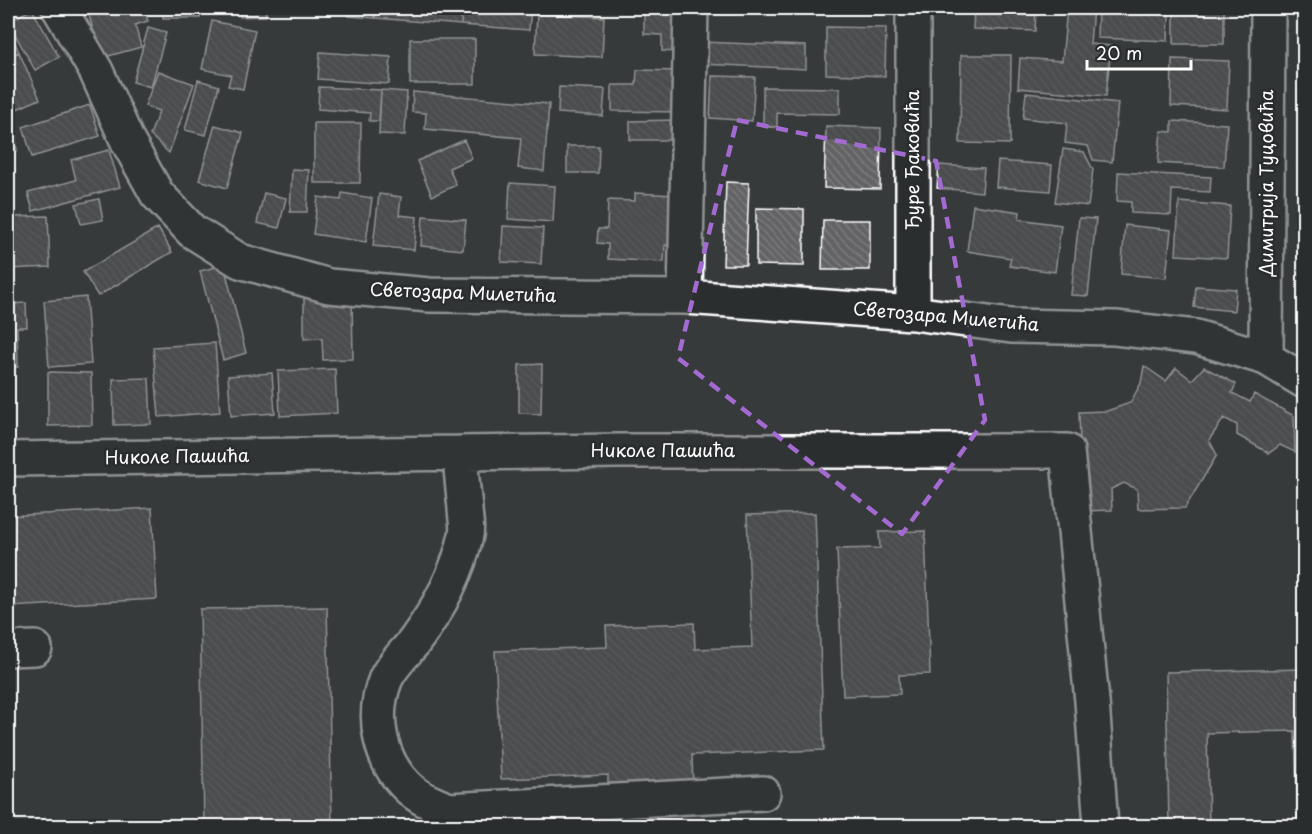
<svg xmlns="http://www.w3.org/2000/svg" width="1312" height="834" viewBox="0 0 1312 834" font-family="'Playpen Sans',sans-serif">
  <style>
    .building { fill: url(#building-back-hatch); stroke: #fff; stroke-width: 1.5 }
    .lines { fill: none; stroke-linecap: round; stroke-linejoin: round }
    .minor-casing { stroke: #fff; stroke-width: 38 }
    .minor { stroke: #2a2d2e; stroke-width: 33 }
    .marked { fill: none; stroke: #a36bd2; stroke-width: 4.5; stroke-dasharray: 12 8; stroke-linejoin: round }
    .labels { text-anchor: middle; stroke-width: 5; stroke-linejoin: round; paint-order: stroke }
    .street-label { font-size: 18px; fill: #fff; stroke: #2a2d2e }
  </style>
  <defs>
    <pattern id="building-back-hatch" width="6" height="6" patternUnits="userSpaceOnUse" patternTransform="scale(1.5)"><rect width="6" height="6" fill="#636465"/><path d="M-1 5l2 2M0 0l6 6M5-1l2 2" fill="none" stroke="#7a7b7c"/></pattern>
  </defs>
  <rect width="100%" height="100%" fill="#373a3b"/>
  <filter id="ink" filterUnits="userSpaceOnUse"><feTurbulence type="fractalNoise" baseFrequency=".0167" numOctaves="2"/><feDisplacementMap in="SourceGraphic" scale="12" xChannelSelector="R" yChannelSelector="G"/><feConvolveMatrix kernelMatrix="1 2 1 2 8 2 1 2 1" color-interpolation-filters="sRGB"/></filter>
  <g filter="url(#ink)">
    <!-- building -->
    <path class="building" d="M87,8H152L153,10L145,12L148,21L135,25L141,47L101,58Z
      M163,8H200V18H163Z
      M240,8H266V16L240,17Z
      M349,8H375L374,18L348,16Z
      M376,8H462L461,25L375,18Z
      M462,8H531L529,30L461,25Z
      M974,8H1036L1035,31L973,29Z
      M1067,8H1093L1090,44L1111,46L1106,96L1018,88L1020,58L1062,61Z
      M1098,8H1131V13L1169,15L1168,41L1097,38Z
      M1174,8H1224V44H1174Z
      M32,9L59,57L35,70L8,22Z
      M644,9H677L676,52L662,51V35L644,34Z
      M537,14L604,17L602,57L535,54Z
      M212,21L255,30L243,89L228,86L231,75L202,69Z
      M8,27L19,52L8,57Z
      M826,27L886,28L885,76L826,74Z
      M148,28L166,33L151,87L133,82Z
      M410,39H475V84H410Z
      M702,42L806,46V69L701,64Z
      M19,52L40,99L10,112L8,102V57Z
      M320,52L391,57L389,84L318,79Z
      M961,55H1011L1010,144L960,143Z
      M1172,59L1229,61L1227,109L1171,106Z
      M637,70L680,71L679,112L612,111V85H636Z
      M158,71L194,84L169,153L150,135L159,111L145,106Z
      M712,76L755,77L752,121L710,118Z
      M198,80L219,86L206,135L185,130Z
      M319,87L381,90L379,121H369L370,113L318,109Z
      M559,87L605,89L603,116L558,113Z
      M763,87L840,88V114L777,113V127L763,126Z
      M381,90L407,92L405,135L379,134Z
      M413,92L549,104L544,171L518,168L521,138L425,129L426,113L412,112Z
      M1026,93L1118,103L1112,162L1093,160L1088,146L1065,143L1067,123L1023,118Z
      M90,105L100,136L32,157L23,127Z
      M676,120V140H630V121Z
      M1172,121L1227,124L1224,167L1158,163L1161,131L1172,132Z
      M314,123H361L360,183H314Z
      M8,124H14L17,151L8,152Z
      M215,125L243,133L227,188L199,180Z
      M826,126L881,128L880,189L824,188Z
      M464,140L472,158L449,168L456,185L432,196L417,161Z
      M567,146H599L598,173H567Z
      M1063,149L1084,152L1093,170L1088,206L1055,202Z
      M109,150L120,187L33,211L28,193L76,180L71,160Z
      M998,161L1052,165L1050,191L996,187Z
      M939,165L984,168L982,192L937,188Z
      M292,169L309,170L307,212H290Z
      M1118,172L1211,177L1210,192L1172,190L1171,215L1131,213V202L1117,201Z
      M726,182L749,183L746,265H723Z
      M510,183L555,186L553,222L508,219Z
      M264,193L286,198L279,228L257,223Z
      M342,193L372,198L366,242L313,234L318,197L341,200Z
      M635,193L674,195L672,246L665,245L664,262L608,259V244L597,243L598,229H607L608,200L635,201Z
      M379,194L401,197L399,215L417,217L414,250L373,246Z
      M99,199L103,220L81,224L76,204Z
      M1179,202L1230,206L1227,258L1176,255Z
      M973,205L1020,212L1019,219L1061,225L1055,272L1009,266L1011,258L967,251Z
      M756,208L804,209V266L756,265Z
      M48,216L50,267L8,269V217Z
      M423,216L466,220L463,250L421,246Z
      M1079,218L1096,219L1088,296L1071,295Z
      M823,220H870V270H822Z
      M1125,225L1171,230L1166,278L1121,274Z
      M503,226L543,228L541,264L501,262Z
      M158,228L172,252L98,296L83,272Z
      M224,265L246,353L223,360L200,271Z
      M1196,286L1236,289L1234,311L1194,307Z
      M304,295H352L353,359L323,360L322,338L304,339Z
      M86,297L91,364L49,367L44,301Z
      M26,303L27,327H17L18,367H8V304Z
      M215,343L220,412L159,417L153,347Z
      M542,364L541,414L519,413V365Z
      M1144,366L1166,381L1176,368L1192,380L1204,367L1236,384L1232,393L1250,402L1254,394L1294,416L1295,452L1280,445L1269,453L1237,435V425L1224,418L1209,440L1217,455L1185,508L1138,509L1137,489L1124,483L1111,489L1112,510L1082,511L1079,412L1107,411L1130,403L1141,383Z
      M335,369L337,413L280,416L278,371Z
      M48,372L91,373L92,425L48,426Z
      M272,373L275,413L231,416L228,376Z
      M149,378L151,424L114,425L113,379Z
      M152,508L157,599L8,607V516Z
      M815,513L824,750L692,755L693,789L608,792V775L501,779L495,651L607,647L606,626L694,623L695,649L752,647L747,515Z
      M925,531L930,674L899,675L900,694L843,696L837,549L880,548L879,532Z
      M327,607L332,826H204L200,609Z
      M1304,669V826H1298L1295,731L1207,733L1209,826H1169L1166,672Z
      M788,820V826H670V824Z"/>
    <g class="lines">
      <!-- minor casing -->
      <g class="minor-casing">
        <path id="minor" d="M59,8L96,71L128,142L157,194L192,231L240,261L329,286L429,295L685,297L913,313L1011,326L1115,328L1196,337L1266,358L1304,381
          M913,8V313
          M685,297L691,8
          M1266,358L1268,8
          M460,453C461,471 463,490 465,508C465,516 468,527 466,535C458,573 437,611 414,642C404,654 393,664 386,678C370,717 380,764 412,791C423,800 436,805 449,810L763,793
          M8,459L620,451H1067L1092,701L1101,826
          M8,649L35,648"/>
      </g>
      <!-- minor -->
      <use href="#minor" class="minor"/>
    </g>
  </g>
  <!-- marked area -->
  <path d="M0 0H1312V834H0ZM737,120L936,161L985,420L902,534L678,358Z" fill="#373a3b" fill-opacity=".55" fill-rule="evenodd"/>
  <path class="marked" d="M737,120L936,161L985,420L902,534L678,358Z"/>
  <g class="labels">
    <!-- street labels -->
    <g class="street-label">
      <text transform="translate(913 160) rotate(-90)" y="6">Ђуре Ђаковића</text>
      <text transform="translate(1267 183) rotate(-90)" y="6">Димитрија Туцовића</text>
      <text transform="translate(463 293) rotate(2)" y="6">Светозара Милетића</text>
      <text transform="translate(946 317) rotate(5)" y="6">Светозара Милетића</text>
      <text x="663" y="457">Николе Пашића</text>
      <text transform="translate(177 457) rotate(-1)" y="6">Николе Пашића</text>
    </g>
  </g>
  <!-- margin -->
  <rect width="1312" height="834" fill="none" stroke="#2a2d2e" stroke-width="30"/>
  <rect x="15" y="15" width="1282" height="804" fill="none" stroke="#fff" stroke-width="2" filter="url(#ink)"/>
  <!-- scale -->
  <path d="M1087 60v9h104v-9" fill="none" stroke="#ffffff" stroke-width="3"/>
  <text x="1096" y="60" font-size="18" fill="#ffffff" stroke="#2a2d2e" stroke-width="4.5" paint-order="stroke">20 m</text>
</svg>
